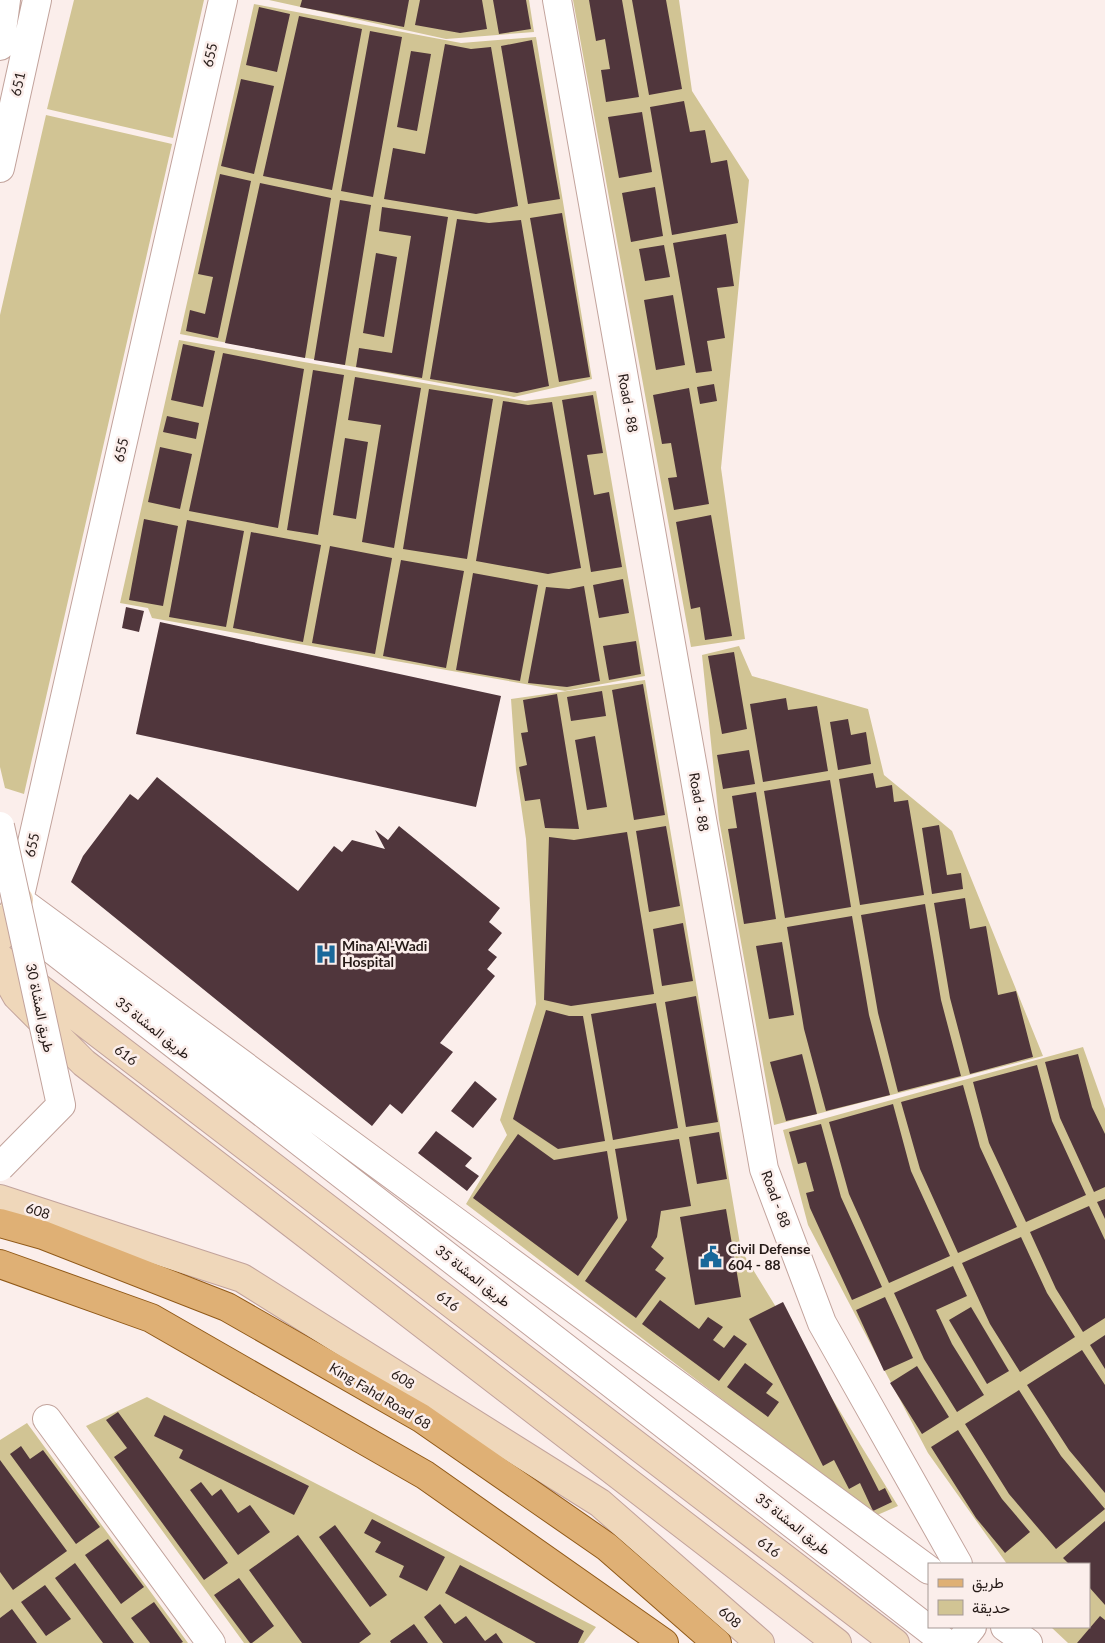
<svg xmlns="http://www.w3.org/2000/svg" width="1105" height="1643" viewBox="0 0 1105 1643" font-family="Lato,Vazirmatn,sans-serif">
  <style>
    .green { fill: #d1c494 }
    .building { fill: #50363c }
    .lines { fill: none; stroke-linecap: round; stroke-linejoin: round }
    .street-casing { stroke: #c2a39c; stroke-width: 30 }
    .secondary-casing { stroke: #c2a39c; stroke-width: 30 }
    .primary-casing { stroke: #905918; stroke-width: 30 }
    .street { stroke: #fff; stroke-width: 28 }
    .secondary { stroke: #efd7ba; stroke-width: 28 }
    .primary { stroke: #dfb075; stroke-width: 28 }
    .street-bridge-casing { stroke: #c2a39c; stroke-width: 30; stroke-linecap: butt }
    .street-bridge { stroke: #fff; stroke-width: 28 }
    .labels { text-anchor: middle; stroke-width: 5; stroke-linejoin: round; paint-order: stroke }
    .street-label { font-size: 14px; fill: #251a17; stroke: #fbeeeb }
    .poi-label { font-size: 14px; font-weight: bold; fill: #251a17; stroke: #fbeeeb; text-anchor: start }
  </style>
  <rect width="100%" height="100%" fill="#fbeeeb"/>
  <!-- green -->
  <path class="green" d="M74,0H204L173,138L47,109Z
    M269,0H529L534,32L446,39Z
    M573,0H679L692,91L749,180L721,468L745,639L691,647Z
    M254,4L461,43L536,37L592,379L514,397L180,334Z
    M46,115L172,144L24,794L5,788L0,767V315Z
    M179,340L525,401L596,391L645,676L565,691L152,618L148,608L120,603Z
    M739,646L752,676L868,709L884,775L952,831L1043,1056L774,1125L719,820L702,655Z
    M645,680L741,1250L898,1506L875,1516L466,1204L507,1135L500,1120L536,1004L526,839L516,770L511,699Z
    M1083,1047L1105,1109V1643H1068L1051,1627H1089V1564H1007L928,1453L808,1225L783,1130Z
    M147,1397L596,1627L584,1643H244L86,1426Z
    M27,1423L188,1643H0V1440Z"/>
  <!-- building -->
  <path class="building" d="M302,0H409L404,27L300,7Z
    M420,0H482L487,29L460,33L415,25Z
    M493,0H526L531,29L499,34Z
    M589,0H622L639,97L606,102L601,70L610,69L605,39L596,41Z
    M632,0H666L682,89L649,95Z
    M259,7L290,14L277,72L246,65Z
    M299,16L362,29L332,190L263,176Z
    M370,31L402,37L373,197L341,191Z
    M532,40L560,199L528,204L501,46Z
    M445,44L471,49L491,47L518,206L476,214L384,199L393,148L425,154Z
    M411,51L431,54L417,131L397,127Z
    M241,79L274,86L254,174L221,166Z
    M684,101L690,132L705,130L711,163L727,160L738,223L672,235L650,107Z
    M642,112L652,172L619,178L608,117Z
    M220,174L251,181L218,338L186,331L190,310L205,314L213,277L198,274Z
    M260,183L331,198L305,358L225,343Z
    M655,187L663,236L631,242L622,193Z
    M340,200L371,205L345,365L314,360Z
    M382,207L448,217L422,378L356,367L359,348L392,353L411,236L379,231Z
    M562,213L590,377L559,382L530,218Z
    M457,219L489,223L521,220L549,386L517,393L430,379Z
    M726,234L734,286L717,288L725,338L707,341L712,371L696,373L673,243Z
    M664,245L670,277L645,281L639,249Z
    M376,253L397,257L384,337L363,333Z
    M673,295L685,365L656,370L644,300Z
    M183,344L215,351L203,407L171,400Z
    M223,353L304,369L278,528L189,511Z
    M313,370L344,375L318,535L287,530Z
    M355,377L421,388L394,548L362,542L381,425L348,420Z
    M714,384L717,401L700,404L697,387Z
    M689,388L709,504L674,510L668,478L677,477L671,443L662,444L653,395Z
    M429,389L493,399L467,559L403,549Z
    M593,395L603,453L587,455L594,495L609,492L622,567L591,572L562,400Z
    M503,401L528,405L552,402L581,568L548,574L476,561Z
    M167,416L199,423L196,439L163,432Z
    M345,438L368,442L356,519L333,515Z
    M160,447L192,454L180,509L148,502Z
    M711,515L732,636L705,640L700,607L691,609L676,522Z
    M144,519L178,526L163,606L129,600Z
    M187,520L244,531L226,627L169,617Z
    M251,532L321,545L303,642L233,628Z
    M330,546L392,558L375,654L312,643Z
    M401,560L464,571L446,668L383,656Z
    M473,573L538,585L520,681L456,670Z
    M623,579L629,613L599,618L593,585Z
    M584,586L600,681L567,687L528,683L546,587L569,589Z
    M126,607L144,611L139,632L122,628Z
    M160,622L501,696L476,807L136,734Z
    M636,641L641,674L609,680L603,646Z
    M734,652L747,729L722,734L708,656Z
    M643,684L665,815L634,820L612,690Z
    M602,691L606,716L571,721L567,697Z
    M557,694L579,829L545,828L540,799L525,801L519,767L527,765L521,733L528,732L523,700Z
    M786,698L788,710L817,706L828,771L763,782L750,704Z
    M848,719L851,735L866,732L871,764L838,770L830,722Z
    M595,736L607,807L587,810L575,740Z
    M749,750L755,784L723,789L717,755Z
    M873,773L876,788L892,785L894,802L908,800L924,895L860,905L839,779Z
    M157,777L298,891L334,846L342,852L352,840L385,849L375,830L388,840L399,826L500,908L489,922L502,933L488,950L497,957L487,969L495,976L440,1043L453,1052L402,1114L390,1104L372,1126L71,882L83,856L130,794L138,800Z
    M830,780L851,907L785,918L764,791Z
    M756,792L776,919L744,924L728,829L737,828L732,796Z
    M939,825L947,875L961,873L963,889L932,894L922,828Z
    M666,826L680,906L649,912L636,831Z
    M627,832L654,994L571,1006L544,1000L549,837L574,840Z
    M965,898L970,929L986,926L998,995L1016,991L1033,1057L970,1074L950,998L934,903Z
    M925,904L941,1000L961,1076L898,1092L878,1013L861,915Z
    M852,916L869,1015L890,1095L826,1111L804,1029L787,927Z
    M683,923L693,981L662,986L653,929Z
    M782,942L794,1015L769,1019L756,946Z
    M696,996L718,1122L686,1127L665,1002Z
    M656,1003L678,1128L613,1140L591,1014Z
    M546,1010L569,1016H583L605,1141L558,1149L513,1119Z
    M802,1054L817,1114L786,1121L770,1062Z
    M1078,1054L1092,1107L1105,1134V1187L1094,1192L1060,1118L1045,1062Z
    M1037,1065L1052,1121L1086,1195L1026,1222L989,1143L973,1082Z
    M475,1081L497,1099L473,1128L451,1111Z
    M963,1085L980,1147L1017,1227L958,1253L920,1169L901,1102Z
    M893,1104L911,1171L950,1256L889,1283L849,1194L829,1122Z
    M821,1124L841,1197L882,1287L852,1300L810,1208L806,1193L814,1191L806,1162L798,1164L789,1132Z
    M436,1131L472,1158L465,1166L479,1176L467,1191L418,1153Z
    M719,1132L727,1179L697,1184L689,1137Z
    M518,1134L554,1160L607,1151L618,1218L578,1276L473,1198Z
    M679,1139L691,1206L661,1211L657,1237L651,1247L664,1258L655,1270L666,1278L636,1318L585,1281L627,1220L615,1149Z
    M1105,1199V1219L1097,1202Z
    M1089,1206L1105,1240V1318L1083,1332L1056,1289L1030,1232Z
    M726,1209L741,1297L695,1305L680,1217Z
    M1021,1237L1047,1293L1075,1337L1020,1372L990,1324L962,1263Z
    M953,1266L967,1296L936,1310L952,1344L984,1395L957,1412L924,1359L894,1293Z
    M885,1297L913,1358L884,1371L856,1310Z
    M660,1300L699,1329L708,1317L723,1327L713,1340L724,1348L734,1335L747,1344L719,1381L642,1324Z
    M783,1302L879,1491L885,1488L892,1502L873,1511L860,1483L849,1489L834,1460L823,1466L749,1319Z
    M971,1307L1009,1371L987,1384L949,1320Z
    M1105,1335V1369L1090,1345Z
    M1082,1350L1105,1385V1493L1069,1450L1027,1385Z
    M745,1363L773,1384L766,1393L779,1402L768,1417L727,1387Z
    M917,1366L949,1417L922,1434L890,1383Z
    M1019,1390L1061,1456L1105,1509L1056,1549L1009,1494L965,1424Z
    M118,1412L228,1563L204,1580L114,1457L127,1448L106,1420Z
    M164,1415L309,1486L294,1515L179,1458L183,1450L154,1436Z
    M958,1430L1002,1499L1030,1532L1005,1553L976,1518L931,1447Z
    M21,1446L30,1459L43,1450L100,1527L76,1544L10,1454Z
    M0,1460L67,1551L13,1590L0,1572Z
    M201,1482L212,1496L221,1489L238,1513L250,1505L270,1532L238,1555L190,1490Z
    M372,1519L445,1557L427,1591L399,1577L404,1566L375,1552L381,1542L364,1533Z
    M1105,1521V1605L1089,1587V1564H1069L1063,1558Z
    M335,1525L387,1595L370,1607L319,1537Z
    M298,1535L371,1634L359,1643H302L249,1570Z
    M108,1539L144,1587L121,1604L85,1555Z
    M75,1563L134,1643H103L55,1578Z
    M460,1565L584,1631L578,1643H536L445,1593Z
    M239,1578L274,1626L252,1643H250L214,1595Z
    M45,1585L71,1619L46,1636L21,1602Z
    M154,1602L183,1642L181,1643H150L131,1618Z
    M440,1604L455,1624L466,1616L485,1641L496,1633L503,1643H443L424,1617Z
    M12,1609L37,1643H0V1618Z
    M1100,1616L1105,1620V1643H1077Z
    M414,1624L428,1643H391L390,1641Z"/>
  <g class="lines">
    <!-- street casing -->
    <g class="street-casing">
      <path id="street" d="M223,0L19,900L929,1570
        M557,0L764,1169L822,1323L958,1564
        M0,46L6,0
        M0,168L37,0
        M9,916L946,1643
        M47,1419L211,1643
        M1005,1627L1028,1643
        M959,1643L972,1627"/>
    </g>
    <!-- secondary casing -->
    <g class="secondary-casing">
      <path id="secondary" d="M0,937L19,900
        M0,958L895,1643
        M0,966L17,996L84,1063L837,1643
        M0,1199L242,1278L600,1503L760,1643"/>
    </g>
    <!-- primary casing -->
    <g class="primary-casing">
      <path id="primary" d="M0,1223L43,1235L227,1307L421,1418L607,1547L717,1643
        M0,1264L151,1318L425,1475L664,1643"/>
    </g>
    <!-- street -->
    <use href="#street" class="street"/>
    <!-- secondary -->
    <use href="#secondary" class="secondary"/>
    <!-- primary -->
    <use href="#primary" class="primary"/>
    <!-- street-bridge casing -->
    <g class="street-bridge-casing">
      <path id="street-bridge" d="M0,826L61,1105L0,1167"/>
    </g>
    <!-- street-bridge -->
    <use href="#street-bridge" class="street-bridge"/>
  </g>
  <!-- icons -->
  <defs>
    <g id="hospital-bare" transform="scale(1.725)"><path d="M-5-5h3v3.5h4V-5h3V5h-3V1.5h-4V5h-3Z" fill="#19689a" stroke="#fbeeeb" stroke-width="2.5" paint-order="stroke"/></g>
    <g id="civic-bare" transform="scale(1.725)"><path d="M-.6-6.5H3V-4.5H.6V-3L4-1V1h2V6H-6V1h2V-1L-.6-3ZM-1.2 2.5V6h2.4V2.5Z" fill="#19689a" stroke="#fbeeeb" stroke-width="2.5" paint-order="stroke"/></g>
  </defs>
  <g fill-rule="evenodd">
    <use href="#hospital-bare" x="326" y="954"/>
    <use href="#civic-bare" x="711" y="1257"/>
  </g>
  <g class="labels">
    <!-- street labels -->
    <g class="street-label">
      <text transform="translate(210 55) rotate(-77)" y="5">655</text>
      <text transform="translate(18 84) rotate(-78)" y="5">651</text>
      <text transform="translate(628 403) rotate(80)" y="5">Road - 88</text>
      <text transform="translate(121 450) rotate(-77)" y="5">655</text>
      <text transform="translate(699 802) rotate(80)" y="5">Road - 88</text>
      <text transform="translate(32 845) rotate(-77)" y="5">655</text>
      <text transform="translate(40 1008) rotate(78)" y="5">طريق المشاة 30</text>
      <text transform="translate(153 1028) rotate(38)" y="5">طريق المشاة 35</text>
      <text transform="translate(126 1055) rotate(37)" y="5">616</text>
      <text transform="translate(776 1199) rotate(70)" y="5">Road - 88</text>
      <text transform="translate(38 1211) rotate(18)" y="5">608</text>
      <text transform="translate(473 1276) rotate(38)" y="5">طريق المشاة 35</text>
      <text transform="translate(448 1301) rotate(37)" y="5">616</text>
      <text transform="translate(403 1379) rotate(32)" y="5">608</text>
      <text transform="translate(380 1396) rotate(31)" y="5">King Fahd Road 68</text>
      <text transform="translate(793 1524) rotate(38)" y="5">طريق المشاة 35</text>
      <text transform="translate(769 1547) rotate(37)" y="5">616</text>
      <text transform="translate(730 1617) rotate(41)" y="5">608</text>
    </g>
    <!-- poi labels -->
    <g class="poi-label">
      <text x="342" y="951">Mina Al-Wadi<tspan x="342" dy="16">Hospital</tspan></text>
      <text x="728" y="1254">Civil Defense<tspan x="728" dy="16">604 - 88</tspan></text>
    </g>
  </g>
  <!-- legend -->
  <rect x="928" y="1563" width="162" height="65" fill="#fbeeeb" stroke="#a59996"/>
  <rect x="938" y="1579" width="25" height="8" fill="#dfb075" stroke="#a59996"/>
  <text x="972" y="1588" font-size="15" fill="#251a17">طريق</text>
  <rect x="938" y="1600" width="25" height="15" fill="#d1c494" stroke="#a59996"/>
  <text x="972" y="1613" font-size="15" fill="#251a17">حديقة</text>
</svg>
